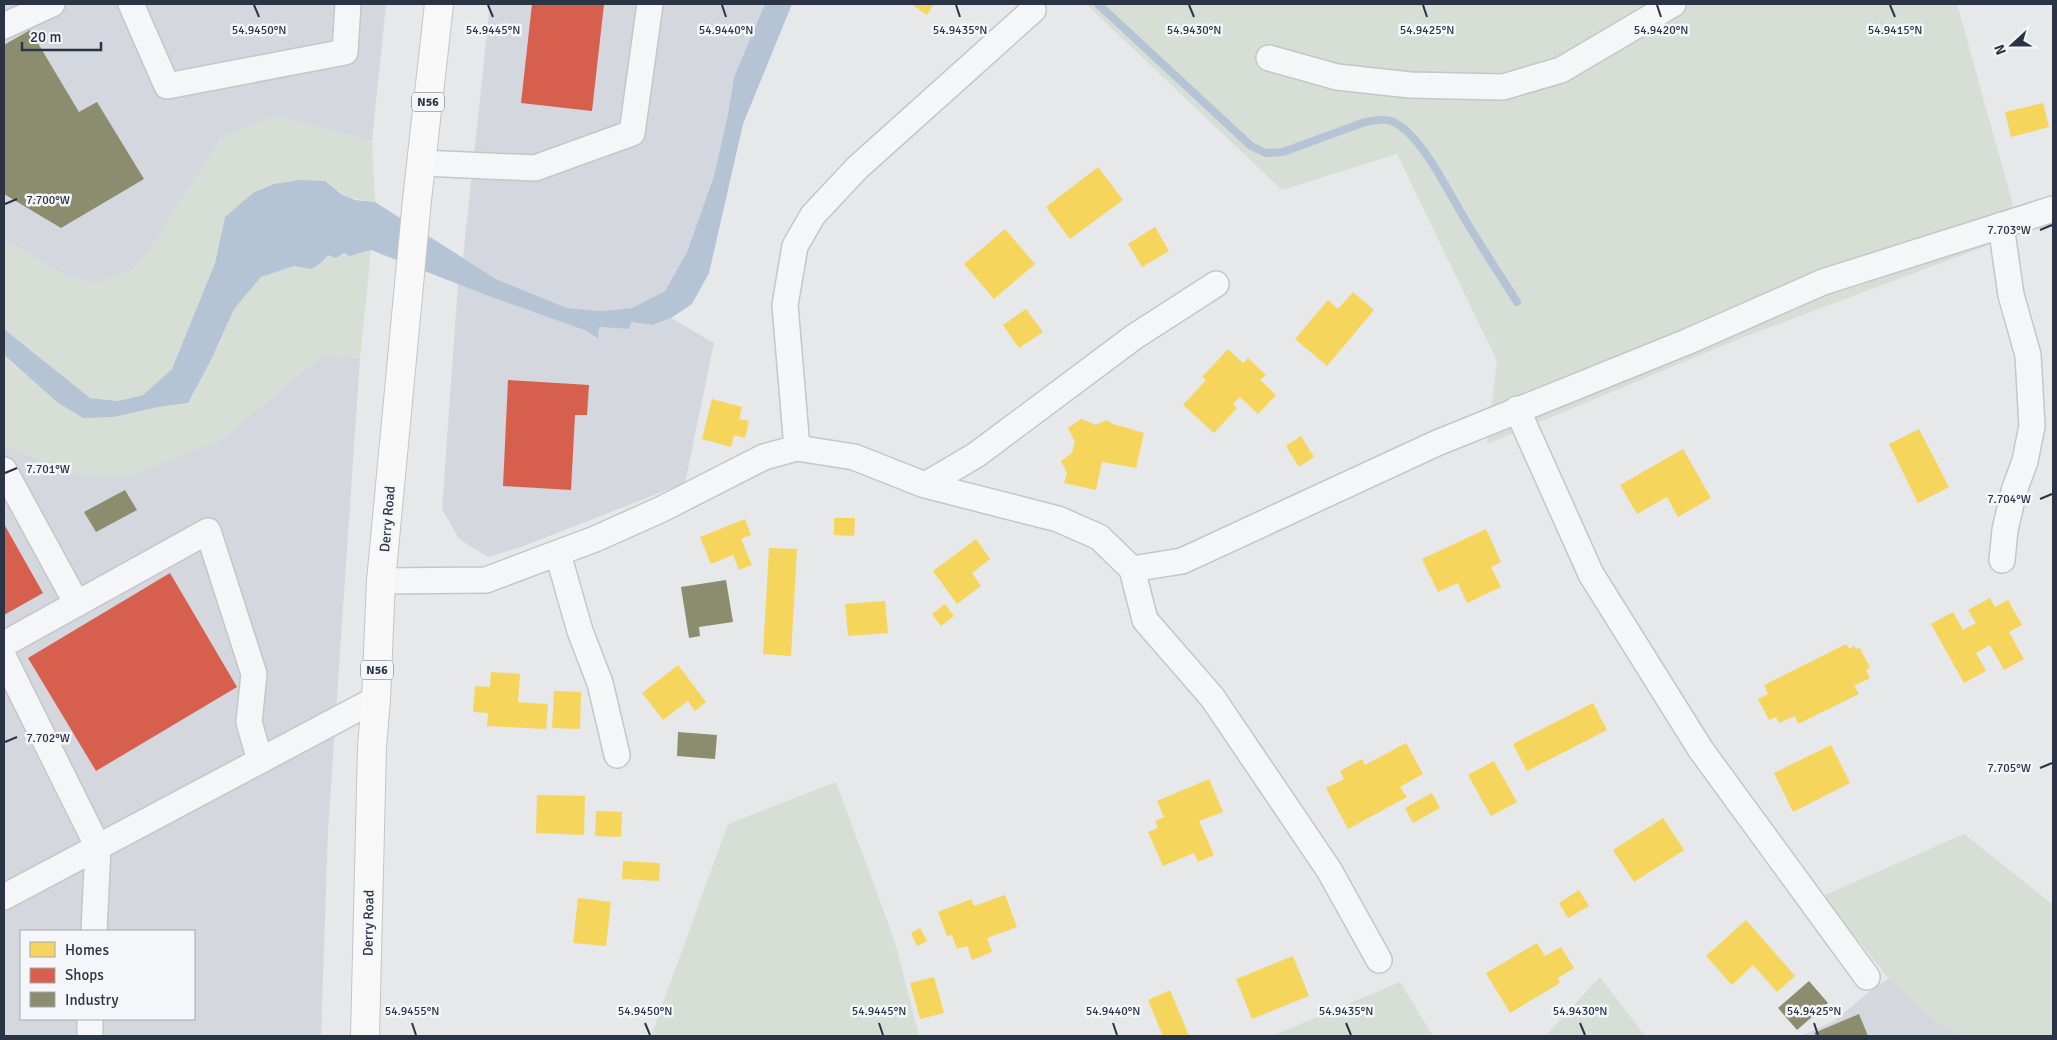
<svg xmlns="http://www.w3.org/2000/svg" width="2057" height="1040" viewBox="0 0 2057 1040" font-family="Signika,sans-serif">
  <style>
    .built { fill: #d4d7dd; fill-rule: evenodd }
    .green { fill: #d6ded6 }
    .water { fill: #b4c4d5 }
    .homes { fill: #f6d55c }
    .shops { fill: #d6604d }
    .industry { fill: #8c8c6e }
    .lines { fill: none; stroke-linecap: round; stroke-linejoin: round }
    .stream { stroke: #b4c4d5; stroke-width: 8 }
    .minor-casing { stroke: #c4c6c8; stroke-width: 28 }
    .major-casing { stroke: #c2c5c8; stroke-width: 30 }
    .minor { stroke: #f5f6f7; stroke-width: 25 }
    .major { stroke: #f8f8f8; stroke-width: 28 }
    .ticks { fill: none; stroke: #2b3445; stroke-width: 2 }
    .labels { text-anchor: middle; stroke-width: 5; stroke-linejoin: round; paint-order: stroke }
    .shield { fill: #f4f6f9; stroke: #676e7b; stroke-width: 1 }
    .shield-label { font-size: 12px; font-weight: bold; fill: #2b3445 }
    .street-label { font-size: 14px; fill: #2b3445; stroke: #f4f6f9 }
    .ticks-label { font-size: 12px; text-anchor: middle; fill: #2b3445; stroke: #f4f6f9; stroke-width: 5; stroke-linejoin: round; paint-order: stroke }
  </style>
  <rect width="100%" height="100%" fill="#e6e8ea"/>
  <!-- built -->
  <path class="built" d="M4,4H386L372,141L275,116L154,243L133,270L97,283L66,276L4,239Z
    M490,4H765L734,77L728,114L714,176L687,252L665,291L632,308L601,311L567,308L496,279L463,258Z
    M458,284L587,331L597,339L599,327L628,329L630,322L652,325L671,318L714,343L685,483L521,547L488,557L459,539L442,509Z
    M323,355L360,358L328,830L321,1036H4V443L69,474L219,441ZM21,931H194V1019H21Z
    M1889,979L1928,1015L1962,1036H1800L1834,1021L1875,987Z"/>
  <!-- green -->
  <path class="green" d="M1086,4H1957L2013,205L1986,246L1736,340L1487,444L1497,361L1397,154L1282,190Z
    M275,116L372,141L375,202C351,199 344,197 325,181L225,217L215,263L172,369L143,395L118,401L90,398L4,329V239L66,276L97,283L133,270L154,243L221,137Z
    M371,250L360,358L323,355L219,441L130,476L69,474L4,443V356L57,402L158,407L188,403L210,362L234,309L261,277L294,266L312,268L322,262L328,255L360,254Z
    M836,782L895,942L919,1036H651L728,824Z
    M1964,834L2053,905V1036H1962L1928,1015L1889,979L1823,896Z
    M1600,977L1645,1036H1545Z
    M1400,982L1433,1036H1272Z"/>
  <!-- water -->
  <path class="water" d="M765,4H792L743,124L709,273L692,304L671,318L652,325L631,322L629,329L599,327L598,339L587,331L486,295L371,250L350,256L344,253L336,258L328,255L322,262L312,269L294,266L261,277L234,309L210,362L188,403L158,407L113,417L83,418L57,402L4,355V329L90,398L118,401L143,395L172,369L215,263L225,217L253,193L274,184L300,180L325,181L341,194L355,200L375,202L496,279L567,308L601,311L632,308L665,291L687,252L714,176L728,114L734,77Z"/>
  <!-- homes -->
  <path class="homes" d="M911,4H934L927,15Z
    M2043,103L2049,127L2011,137L2005,112Z
    M1098,167L1123,200L1070,239L1046,207Z
    M1155,227L1169,251L1142,267L1128,244Z
    M1005,229L1035,264L994,299L964,264Z
    M1353,292L1374,310L1327,366L1295,339L1328,300L1338,309Z
    M1026,309L1043,332L1019,348L1003,325Z
    M1228,349L1243,363L1248,358L1266,375L1260,380L1276,395L1258,414L1240,397L1233,404L1237,408L1214,433L1183,405L1206,380L1202,377Z
    M712,399L742,407L739,419L749,421L745,438L734,435L731,447L702,439Z
    M1081,419L1096,425L1107,420L1113,424L1144,433L1136,468L1102,462L1096,490L1064,483L1067,473L1061,461L1072,453L1075,442L1068,428Z
    M1919,429L1949,487L1918,503L1889,444Z
    M1301,436L1314,457L1299,467L1286,446Z
    M1683,449L1711,498L1678,517L1667,497L1637,514L1620,485Z
    M834,518H855L854,536L834,535Z
    M745,519L751,535L741,539L752,565L739,570L733,555L711,564L700,537Z
    M1486,529L1501,562L1491,567L1501,587L1467,603L1458,583L1438,592L1422,559Z
    M976,539L990,559L972,573L981,586L957,604L933,571Z
    M769,548L797,549L791,656L763,654Z
    M1990,598L1995,607L2008,600L2022,625L2009,632L2024,659L2004,670L1990,645L1976,653L1986,671L1964,683L1931,624L1953,612L1963,630L1976,623L1968,610Z
    M885,601L888,633L848,636L845,604Z
    M945,604L954,616L941,626L932,614Z
    M1846,644L1849,649L1854,646L1856,649L1860,648L1870,668L1866,670L1870,678L1854,686L1859,694L1798,724L1795,716L1779,723L1776,717L1769,720L1758,699L1768,694L1764,685Z
    M678,665L706,702L695,711L688,701L663,720L642,693Z
    M491,672L520,674L518,702L548,704L546,729L487,726L488,713L473,712L475,686L490,687Z
    M554,691L581,692L580,729L552,728Z
    M1593,703L1607,730L1527,771L1513,744Z
    M1406,743L1423,774L1400,787L1407,797L1348,829L1326,788L1344,779L1340,771L1362,759L1365,765Z
    M1831,745L1850,783L1793,812L1774,773Z
    M1494,761L1517,802L1491,816L1468,775Z
    M1209,779L1223,812L1199,821L1214,855L1198,862L1194,853L1163,866L1148,832L1158,828L1155,821L1164,817L1157,801Z
    M1432,793L1440,808L1413,823L1405,808Z
    M537,795L585,796L584,835L536,833Z
    M596,811L622,812L621,837L595,836Z
    M1663,818L1684,850L1634,882L1613,850Z
    M623,861L660,863L659,881L622,879Z
    M1579,890L1589,906L1568,918L1559,903Z
    M1005,895L1017,927L987,938L992,952L972,960L967,946L957,949L952,935L947,936L938,912L971,899L974,906Z
    M578,898L611,902L606,946L573,943Z
    M1746,920L1795,976L1777,992L1753,965L1732,985L1706,956Z
    M920,928L927,941L917,946L911,933Z
    M1537,943L1545,956L1561,947L1574,968L1558,978L1560,983L1510,1013L1486,973Z
    M1293,956L1309,996L1252,1019L1236,979Z
    M934,977L944,1013L920,1019L910,983Z
    M1170,990L1189,1036H1163L1148,1000Z"/>
  <!-- shops -->
  <path class="shops" d="M532,4H604L592,111L521,103Z
    M508,380L589,385L587,415H575L571,490L503,486Z
    M4,524L43,593L4,615Z
    M170,573L237,687L96,771L28,658Z"/>
  <!-- industry -->
  <path class="industry" d="M30,30L79,112L97,102L144,179L61,228L4,194V45Z
    M125,490L137,510L96,532L84,512Z
    M726,580L733,622L699,627L700,636L689,638L681,587Z
    M678,732L717,735L715,759L677,756Z
    M1809,981L1828,1003L1797,1030L1778,1008Z
    M1859,1014L1868,1036H1816L1814,1033Z"/>
  <g class="lines">
    <!-- stream -->
    <path class="stream" d="M1098,4L1251,146L1266,153L1283,152L1365,122C1373,121 1383,118 1391,121C1421,132 1449,194 1466,221C1482,248 1500,275 1517,302"/>
    <!-- minor casing -->
    <g class="minor-casing">
      <path id="minor" d="M131,4L167,86L345,52L348,4
        M4,26L52,4
        M1269,58L1337,77L1410,85L1503,87L1561,70L1673,4
        M422,163L535,168L632,133L650,4
        M2001,225L2011,295L2028,355L2032,426L2025,461L2014,491L2005,530L2002,560
        M1517,409L1591,574L1701,750L1867,977
        M797,448L785,305L795,246L813,215L857,168L1033,10
        M4,470L77,604
        M925,485L976,455L1134,337L1216,284
        M558,554L580,631L600,683L617,755
        M1132,569L1145,620L1212,697L1329,870L1379,960
        M381,581L486,580L595,539L662,509L764,457L797,448L854,457L925,485L1058,519L1099,537L1132,569L1182,561L1437,443L1689,341L1823,282L2053,209
        M4,644L208,531L254,674L249,722L260,761
        M4,658L98,847L94,931
        M4,897L376,699
        M90,1036V1019"/>
    </g>
    <!-- major casing -->
    <g class="major-casing">
      <path id="major" d="M365,1036L372,747L376,699L381,581L417,200L439,4"/>
    </g>
    <!-- minor -->
    <use href="#minor" class="minor"/>
    <!-- major -->
    <use href="#major" class="major"/>
  </g>
  <!-- ticks -->
  <path class="ticks" d="M254,5L259,17M488,5L493,17M722,5L726,17M956,5L960,17M1189,5L1194,17M1423,5L1427,17M1657,5L1661,17M1890,5L1895,17M5,204L17,199M2040,230L2052,225M5,473L17,468M2040,499L2052,494M5,742L17,737M2040,768L2052,763M412,1023L416,1035M645,1023L650,1035M879,1023L883,1035M1113,1023L1117,1035M1346,1023L1351,1035M1580,1023L1585,1035M1814,1023L1818,1035"/>
  <g class="labels">
    <!-- shield labels -->
    <g class="shield">
      <rect x="412" y="92.5" width="32" height="19" rx="4"/>
      <rect x="361" y="660.5" width="32" height="19" rx="4"/>
    </g>
    <g class="shield-label">
      <text x="428" y="106">N56</text>
      <text x="377" y="674">N56</text>
    </g>
    <!-- street labels -->
    <g class="street-label">
      <text transform="translate(387 519) rotate(-85)" y="5">Derry Road</text>
      <text transform="translate(368 923) rotate(-89)" y="5">Derry Road</text>
    </g>
  </g>
  <g class="ticks-label">
    <text x="259" y="34">54.9450°N</text>
    <text x="493" y="34">54.9445°N</text>
    <text x="726" y="34">54.9440°N</text>
    <text x="960" y="34">54.9435°N</text>
    <text x="1194" y="34">54.9430°N</text>
    <text x="1427" y="34">54.9425°N</text>
    <text x="1661" y="34">54.9420°N</text>
    <text x="1895" y="34">54.9415°N</text>
    <text x="48" y="204">7.700°W</text>
    <text x="2009" y="234">7.703°W</text>
    <text x="48" y="473">7.701°W</text>
    <text x="2009" y="503">7.704°W</text>
    <text x="48" y="742">7.702°W</text>
    <text x="2009" y="772">7.705°W</text>
    <text x="412" y="1015">54.9455°N</text>
    <text x="645" y="1015">54.9450°N</text>
    <text x="879" y="1015">54.9445°N</text>
    <text x="1113" y="1015">54.9440°N</text>
    <text x="1346" y="1015">54.9435°N</text>
    <text x="1580" y="1015">54.9430°N</text>
    <text x="1814" y="1015">54.9425°N</text>
  </g>
  <!-- border -->
  <rect width="2057" height="1040" fill="none" stroke="#2b3445" stroke-width="10"/>
  <!-- legend -->
  <rect x="20" y="930" width="175" height="90" fill="#f4f6f9" stroke="#a4a8b1"/>
  <rect x="30" y="942" width="25" height="15" fill="#f6d55c" stroke="#a4a8b1"/>
  <text x="65" y="955" font-size="15" fill="#2b3445">Homes</text>
  <rect x="30" y="968" width="25" height="15" fill="#d6604d" stroke="#a4a8b1"/>
  <text x="65" y="980" font-size="15" fill="#2b3445">Shops</text>
  <rect x="30" y="992" width="25" height="15" fill="#8c8c6e" stroke="#a4a8b1"/>
  <text x="65" y="1005" font-size="15" fill="#2b3445">Industry</text>
  <!-- north arrow -->
  <g transform="translate(2012 45) rotate(249)" stroke="#f4f6f9" stroke-width="4" paint-order="stroke">
  <path d="M0-4L9 19L0 12L-9 19Z" fill="#2b3445"/>
  <text y="-8" font-size="14" font-weight="bold" text-anchor="middle" fill="#2b3445">N</text>
  </g>
  <!-- scale -->
  <path d="M22 42v8h79v-8" fill="none" stroke="#2b3445" stroke-width="2.5"/>
  <text x="30" y="42" font-size="15" fill="#2b3445" stroke="#f4f6f9" stroke-width="4" paint-order="stroke">20 m</text>
</svg>
